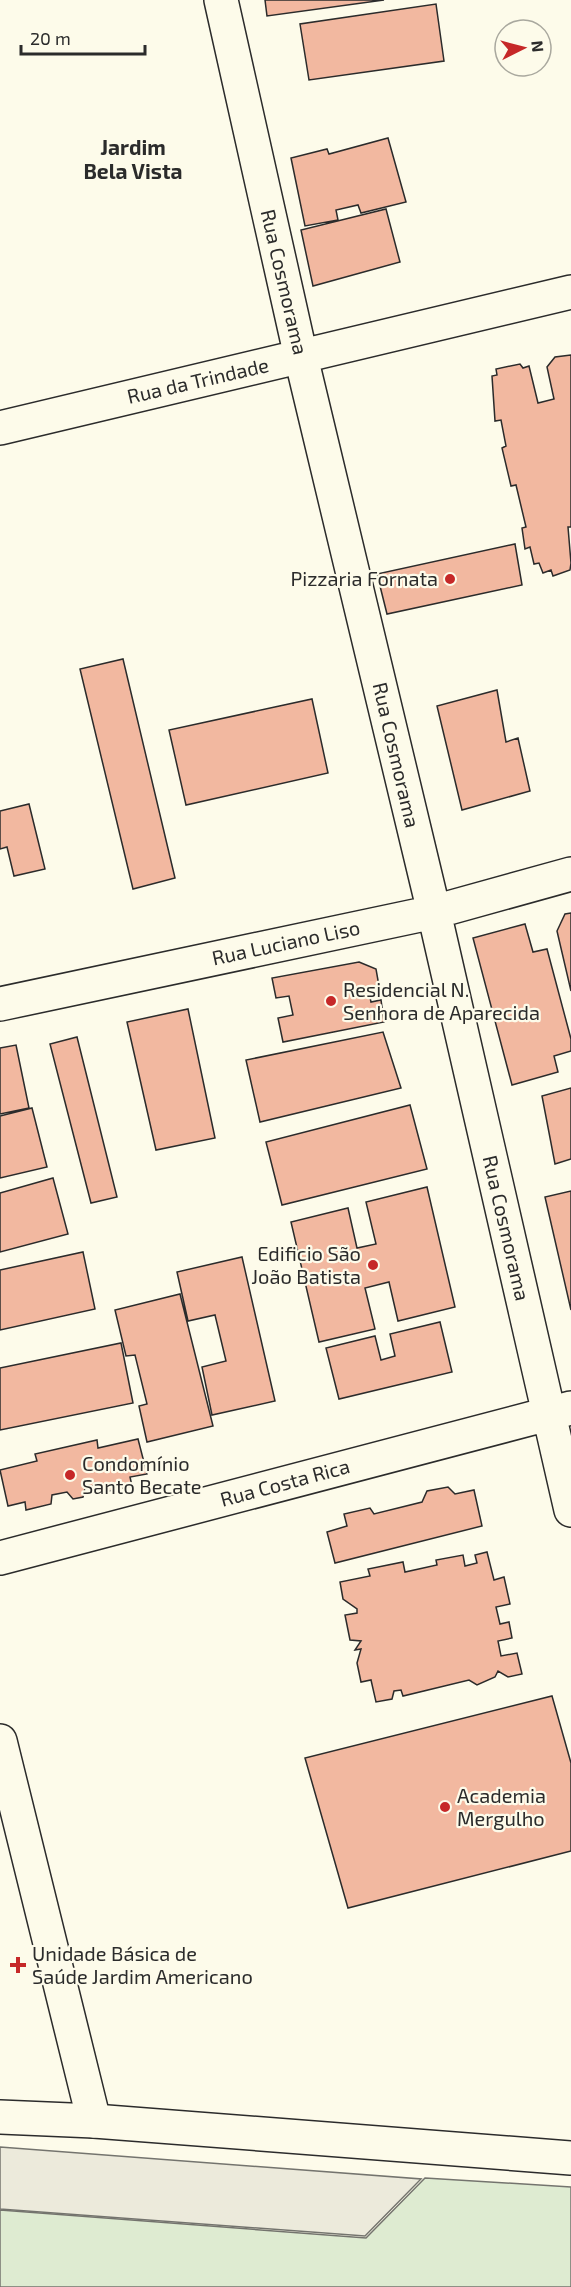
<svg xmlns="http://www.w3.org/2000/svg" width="571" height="2287" viewBox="0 0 571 2287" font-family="'Exo 2',sans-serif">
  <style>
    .green { fill: #deebd1; stroke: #74746e; stroke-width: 1.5 }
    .parking { fill: #eceadb; stroke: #74746e; stroke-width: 1.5 }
    .building { fill: #f2b8a0; stroke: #2b2b2b; stroke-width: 1.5 }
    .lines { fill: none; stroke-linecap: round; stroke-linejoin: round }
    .minor-casing { stroke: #2b2b2b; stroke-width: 36 }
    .major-casing { stroke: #2b2b2b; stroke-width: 36 }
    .minor { stroke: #fdfbea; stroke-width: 33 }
    .major { stroke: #fdfbea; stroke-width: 33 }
    .poi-dot { fill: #c62828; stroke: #fdfbea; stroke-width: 2 }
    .labels { text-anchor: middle; stroke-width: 4.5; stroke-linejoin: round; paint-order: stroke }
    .street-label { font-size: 20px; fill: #2b2b2b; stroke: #fdfbea }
    .poi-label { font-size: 20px; fill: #2b2b2b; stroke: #fdfbea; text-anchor: start }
    .neighbourhood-label { font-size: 21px; font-weight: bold; fill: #2b2b2b; stroke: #fdfbea }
  </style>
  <rect width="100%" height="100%" fill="#fdfbea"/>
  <!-- green -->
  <path class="green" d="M425,2178L571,2187V2287H0V2210L366,2238Z"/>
  <!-- parking -->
  <path class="parking" d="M0,2147L421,2179L365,2236L0,2209Z"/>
  <!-- building -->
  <path class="building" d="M265,0H384L267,16Z
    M436,4L444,61L309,80L300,24Z
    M388,138L406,202L361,213L358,205L336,210L338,220L305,226L291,158L327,149L329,154Z
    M386,209L400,262L313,286L301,230Z
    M571,355V527H568L571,563L570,570L553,576L551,570L543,573L539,563L534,564L530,547L525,549L522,528L526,527L516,485L511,486L502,448L506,446L501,420L495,421L492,376L497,375L496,369L520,364L523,368L529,366L538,403L554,399L547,367L555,357Z
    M515,544L522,585L387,614L377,574Z
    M123,659L175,878L133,889L80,669Z
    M497,690L506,742L518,738L530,791L462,810L437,706Z
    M312,699L328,773L186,805L169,730Z
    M29,804L45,869L14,876L7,847L0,849V811Z
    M571,913V991L557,931L565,914Z
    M525,924L533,952L547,949L571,1039V1051L554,1056L558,1072L512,1085L473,938Z
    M359,962L376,969L379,986L368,988L371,1002L381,1000L384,1022L283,1042L278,1018L293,1015L289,996L276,998L272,978Z
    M188,1009L215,1138L156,1150L127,1022Z
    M383,1032L401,1088L260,1122L246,1060Z
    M77,1037L117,1197L91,1203L50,1044Z
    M16,1045L29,1108L0,1114V1048Z
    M571,1088V1159L555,1164L542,1096Z
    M410,1105L427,1169L282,1205L266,1142Z
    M32,1108L47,1167L0,1178V1116Z
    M53,1178L68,1234L0,1252V1193Z
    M427,1187L455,1307L398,1321L389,1282L365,1288L375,1329L319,1342L291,1222L348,1208L357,1248L376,1244L366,1202Z
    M571,1191V1310L545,1197Z
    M83,1252L95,1309L0,1330V1270Z
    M242,1257L275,1401L212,1415L202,1367L226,1361L215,1315L188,1321L177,1272Z
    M180,1294L213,1426L147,1442L139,1406L147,1404L135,1355L126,1356L115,1310Z
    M440,1322L452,1372L339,1399L326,1348L375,1336L381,1360L395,1356L390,1334Z
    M121,1343L133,1403L0,1430V1368Z
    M138,1439L147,1474L130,1477L132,1486L105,1492L100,1484L85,1488L83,1497L73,1499L67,1492L52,1495L51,1504L26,1510L25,1502L8,1506L0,1470L37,1461L35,1454L97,1440L98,1448Z
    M448,1487L455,1494L474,1490L482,1526L335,1563L327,1532L347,1526L344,1514L370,1508L374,1514L422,1502L427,1491Z
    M487,1552L494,1580L504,1577L510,1604L496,1607L500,1624L509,1622L512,1638L498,1641L501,1656L517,1653L522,1674L508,1677L498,1671L495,1677L477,1685L469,1680L403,1696L401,1690L394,1691L392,1699L376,1702L371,1680L361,1682L357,1663L361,1649L355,1650L361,1641L350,1640L345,1615L357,1613V1609L343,1599L340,1582L370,1576L368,1569L403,1562L405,1572L437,1565L436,1560L463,1555L465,1566L477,1563L475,1555Z
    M552,1696L571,1763V1851L348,1908L305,1758Z"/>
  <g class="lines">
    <!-- minor casing -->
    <g class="minor-casing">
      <path id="minor" d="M221,0L301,357L434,912L571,1510
        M0,428L571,292
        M0,1004L434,912L571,874
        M0,1558L571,1408
        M0,1741L94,2121"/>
    </g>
    <!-- major casing -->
    <g class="major-casing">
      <path id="major" d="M0,2117L94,2121L571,2158"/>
    </g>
    <!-- minor -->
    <use href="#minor" class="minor"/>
    <!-- major -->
    <use href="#major" class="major"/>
  </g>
  <!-- markers -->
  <g class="poi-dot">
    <circle cx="450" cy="579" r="6"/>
    <circle cx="331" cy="1001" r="6"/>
    <circle cx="373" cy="1265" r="6"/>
    <circle cx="70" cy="1475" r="6"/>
    <circle cx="445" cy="1807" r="6"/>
    <path d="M15 1956h6v6h6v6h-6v6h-6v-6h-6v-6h6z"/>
  </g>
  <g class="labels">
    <!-- street labels -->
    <g class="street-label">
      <text transform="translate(284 282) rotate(77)" y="7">Rua Cosmorama</text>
      <text transform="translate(198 381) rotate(-13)" y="7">Rua da Trindade</text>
      <text transform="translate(396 755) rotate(77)" y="7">Rua Cosmorama</text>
      <text transform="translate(286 943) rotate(-12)" y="7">Rua Luciano Liso</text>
      <text transform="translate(506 1228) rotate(77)" y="7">Rua Cosmorama</text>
      <text transform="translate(285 1483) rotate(-15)" y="7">Rua Costa Rica</text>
    </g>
    <!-- poi labels -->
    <g class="poi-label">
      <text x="438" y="586" text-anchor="end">Pizzaria Fornata</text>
      <text x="343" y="997">Residencial N.<tspan x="343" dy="23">Senhora de Aparecida</tspan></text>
      <text x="361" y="1261" text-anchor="end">Edificio São<tspan x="361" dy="23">João Batista</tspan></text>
      <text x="82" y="1471">Condomínio<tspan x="82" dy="23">Santo Becate</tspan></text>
      <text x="457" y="1803">Academia<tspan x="457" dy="23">Mergulho</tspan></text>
      <text x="32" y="1961">Unidade Básica de<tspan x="32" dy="23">Saúde Jardim Americano</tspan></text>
    </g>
    <!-- neighbourhood labels -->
    <g class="neighbourhood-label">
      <text x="133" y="155">Jardim<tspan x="133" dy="24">Bela Vista</tspan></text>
    </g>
  </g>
  <!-- north arrow -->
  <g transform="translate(523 48) rotate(84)"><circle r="28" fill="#fdfbea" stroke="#a9a89e" stroke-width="1.5"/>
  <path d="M0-4.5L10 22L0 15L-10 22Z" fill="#c62828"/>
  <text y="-9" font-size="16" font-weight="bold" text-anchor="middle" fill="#2b2b2b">N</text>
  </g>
  <!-- scale -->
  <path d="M21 45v9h124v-9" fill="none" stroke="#2b2b2b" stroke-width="3"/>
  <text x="30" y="45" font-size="18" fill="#2b2b2b" stroke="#fdfbea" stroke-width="4.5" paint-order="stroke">20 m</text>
</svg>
